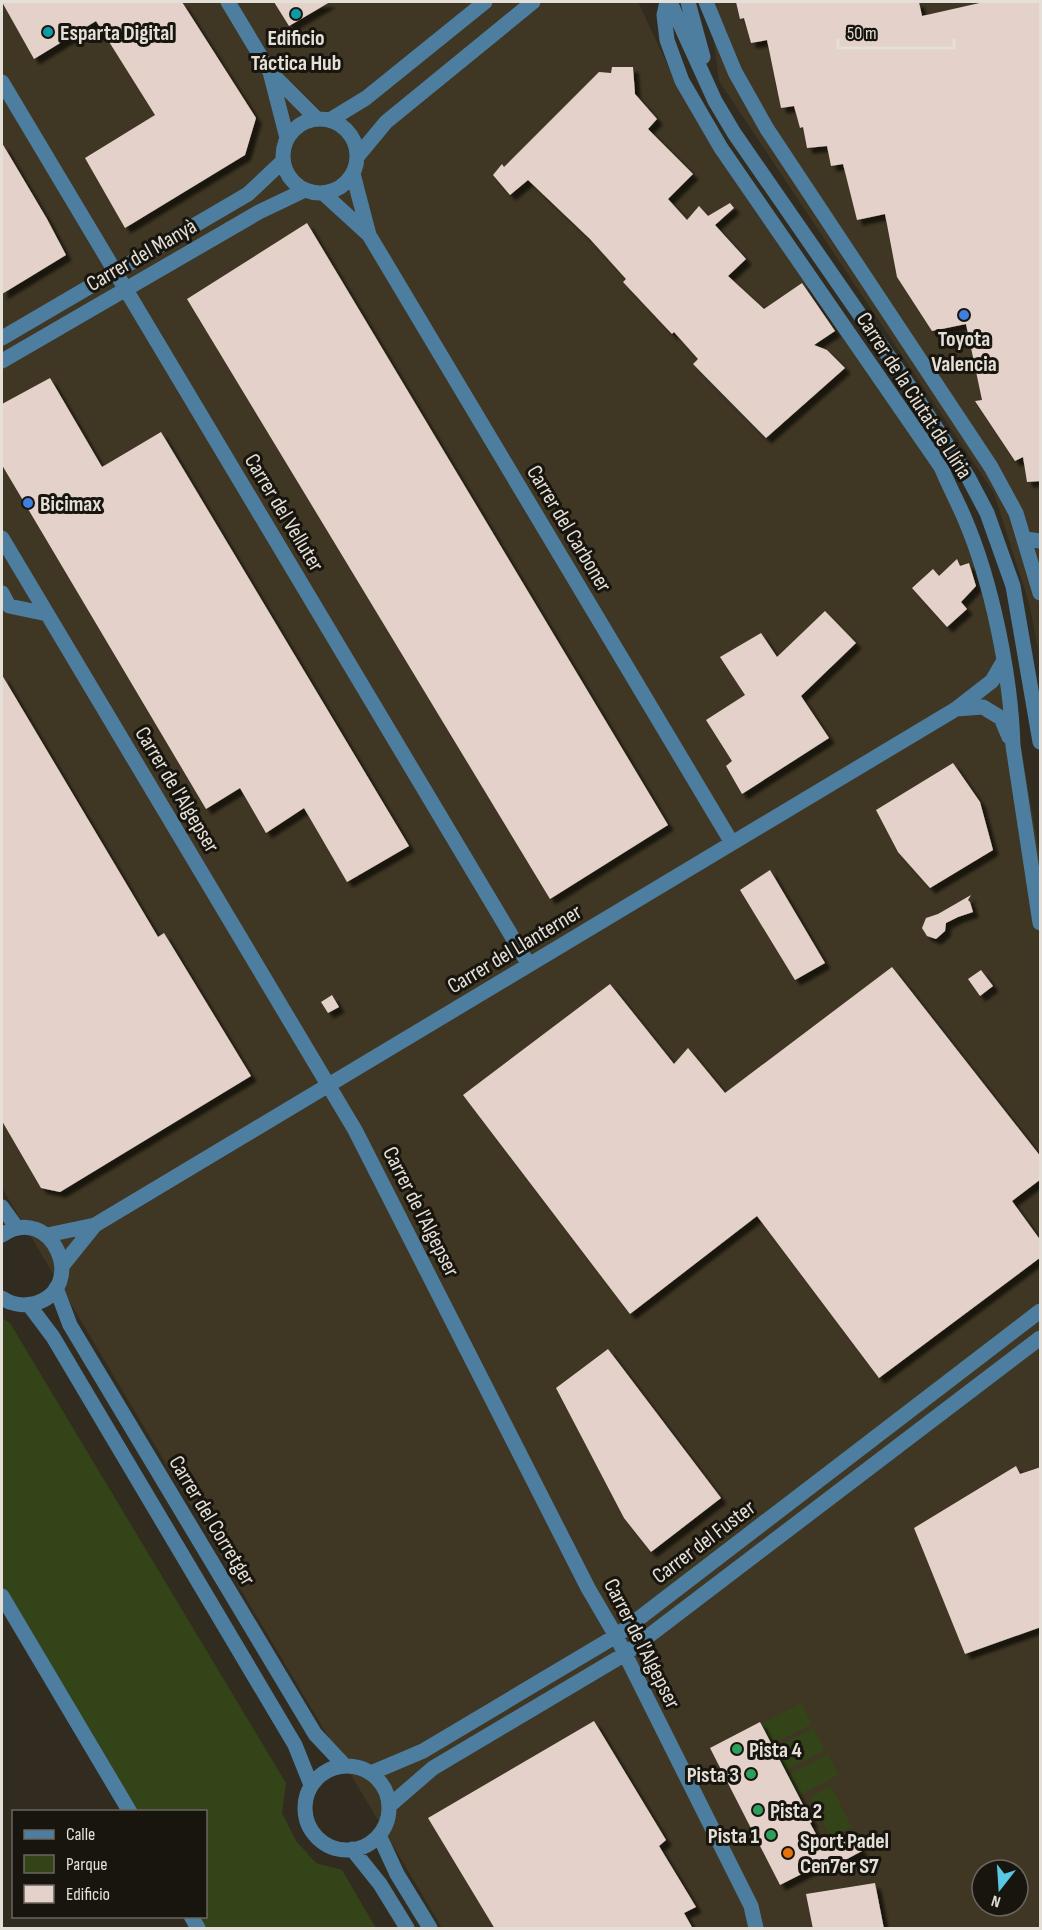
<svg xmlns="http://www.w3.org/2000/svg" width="1042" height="1930" viewBox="0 0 1042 1930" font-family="'Sofia Sans Condensed',sans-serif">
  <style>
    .built { fill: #3f3623; fill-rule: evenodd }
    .green { fill: #324418 }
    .building { fill: #e4d1ca; filter: url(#shadow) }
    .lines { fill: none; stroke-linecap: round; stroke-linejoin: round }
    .minor { stroke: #4d7e9f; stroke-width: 15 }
    .culture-dot { fill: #0f9aa8; stroke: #18150f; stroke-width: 2 }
    .shop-dot { fill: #3f7fe0; stroke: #18150f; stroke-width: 2 }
    .leisure-dot { fill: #2e9e5b; stroke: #18150f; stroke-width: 2 }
    .food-dot { fill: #e8710a; stroke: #18150f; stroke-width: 2 }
    .labels { text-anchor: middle; stroke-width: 6; stroke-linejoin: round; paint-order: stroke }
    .poi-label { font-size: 22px; font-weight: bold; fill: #e4e0d8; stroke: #18150f; text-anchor: start }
    .street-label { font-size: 22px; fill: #e4e0d8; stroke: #18150f }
  </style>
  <defs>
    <filter id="shadow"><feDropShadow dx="5.5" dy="5.5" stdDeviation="1.5" flood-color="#0009"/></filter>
  </defs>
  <rect width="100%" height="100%" fill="#322c20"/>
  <!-- built -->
  <path class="built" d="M2,2H638L669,68L949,467L995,596L1040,858V1928H442L2,1188ZM982,1870H1018V1906H982Z
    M709,2H1040V659L1029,603L994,493L719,81Z"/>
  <!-- green -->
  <path class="green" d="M2,1318L10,1323L286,1783L282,1813L296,1841L316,1863L342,1870L376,1928H193L186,1917L206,1916V1812L123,1811L2,1607Z
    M801,1703L812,1724L772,1745L761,1724Z
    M813,1728L825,1750L785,1771L773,1749Z
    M828,1754L839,1775L799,1796L788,1775Z
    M831,1786L852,1827L831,1838L810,1797Z"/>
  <!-- building -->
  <path class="building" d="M2,2H182L256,118L245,155L125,228L85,158L155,115L96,21L34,59Z
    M274,2H330L289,26Z
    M736,2H919L922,16L984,2H1041V481L1027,482L1023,457L1015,461L975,401L982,400L966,324L932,331L897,277L885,214L857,220L843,164L831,166L827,146L807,148L803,127L800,128L794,106L781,108L767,40L751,43L744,18L740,19Z
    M612,67H633L635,94L657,119L648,129L693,174L668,199L687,220L699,206L708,216L730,203L734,208L715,225L746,259L728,276L764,309L802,283L835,331L814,345L827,350L845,368L766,438L693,364L698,359L674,332L672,334L623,282L626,279L590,239L528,180L510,195L493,175L502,164L504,167L599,72L611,73Z
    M2,143L47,219L66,255L2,294Z
    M307,223L668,825L550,899L187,299Z
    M50,378L102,467L161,432L409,846L347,882L304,808L266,833L240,788L206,809L2,465V404Z
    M957,559L960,566L969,563L976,586L961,602L967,609L947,627L912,588L933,569L939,576Z
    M825,611L856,643L801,696L829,738L742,794L726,766L732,761L706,720L745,695L720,657L761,633L777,657Z
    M2,675L158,937L164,933L251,1076L60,1192L41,1188L2,1121Z
    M953,763L980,802L993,850L930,888L898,852L876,810Z
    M770,870L825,963L795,980L740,890Z
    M971,895L968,900L970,902L973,912L958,917L946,923L945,931L936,939L927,936L922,928L926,918L938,914Z
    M892,967L1041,1157V1179L1012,1201L1041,1241V1257L879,1378L757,1216L630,1314L463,1095L610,984L674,1064L688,1048L725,1093Z
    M981,970L993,986L980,996L968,979Z
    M332,995L339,1007L328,1013L321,1002Z
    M608,1349L721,1498L651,1552L624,1518L556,1388Z
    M1016,1466L1020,1474L1041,1467V1627L965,1654L914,1528Z
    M594,1721L666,1840L659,1846L696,1907L684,1913L693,1929H495L428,1818Z
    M760,1722L812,1822L810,1823L824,1849L853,1835L862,1851L832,1867L829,1861L823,1863L780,1885L710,1748Z
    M875,1883L884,1929H813L806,1894Z"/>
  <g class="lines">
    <!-- minor -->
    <path class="minor" d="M228,2L270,72L317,119
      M667,2L664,15L667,40L682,81L721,148L941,467C948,484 957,501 964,517C992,582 1011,676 1013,746L1040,923
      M670,2L715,101L734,133L905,380L968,477L987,513L1013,586L1040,742
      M688,2L703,57
      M706,2L735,72L767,129L991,467L1016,513L1040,593
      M270,72L287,138
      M2,82L529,965
      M283 156a37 37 0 1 1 74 0a37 37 0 1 1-74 0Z
      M330,120L366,98L485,2
      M357,157L386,122L533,2
      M353,174L369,235L732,843
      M323,193L369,235
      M2,338L248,194L283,161
      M2,361L259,212L305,190
      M2,538L355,1130L588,1588L616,1636L751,1906L756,1928
      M1026,539L1040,541
      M2,593L9,606L47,614
      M956,709L983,707L1001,718L1009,737
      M2,1207L17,1228
      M2,1235C51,1201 91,1289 33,1304C22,1306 10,1304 2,1298
      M47,1235L95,1225L956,709L992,681L1003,662
      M62,1266L95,1225
      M56,1288L70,1325L315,1734L345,1766
      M29,1305L53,1337L295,1745L311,1785
      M2,1596L130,1812
      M305 1808a42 42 0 1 1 84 0a42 42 0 1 1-84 0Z
      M371,1773L423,1751L616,1636L1040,1311
      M389,1806L433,1768L625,1654L1040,1338
      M379,1835L397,1874L430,1928
      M352,1849L380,1884L407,1928
      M191,1916L198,1928"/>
  </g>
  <!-- markers -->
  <g class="culture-dot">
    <circle cx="296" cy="14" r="6"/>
    <circle cx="48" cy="32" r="6"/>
  </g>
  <g class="shop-dot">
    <circle cx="964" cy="315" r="6"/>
    <circle cx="28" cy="503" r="6"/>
  </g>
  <g class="leisure-dot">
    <circle cx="737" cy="1749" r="6"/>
    <circle cx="751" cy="1774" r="6"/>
    <circle cx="758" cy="1810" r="6"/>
    <circle cx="771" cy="1835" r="6"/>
  </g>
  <circle class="food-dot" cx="788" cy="1853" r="6"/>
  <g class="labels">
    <!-- poi labels -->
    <g class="poi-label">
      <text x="60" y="40">Esparta Digital</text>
      <text x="296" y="45" text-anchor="middle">Edificio<tspan x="296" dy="25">Táctica Hub</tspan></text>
      <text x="964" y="346" text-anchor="middle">Toyota<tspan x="964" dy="25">Valencia</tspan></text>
      <text x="40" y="511">Bicimax</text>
      <text x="749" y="1757">Pista 4</text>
      <text x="739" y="1782" text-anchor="end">Pista 3</text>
      <text x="770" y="1818">Pista 2</text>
      <text x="759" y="1843" text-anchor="end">Pista 1</text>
      <text x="800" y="1848">Sport Padel<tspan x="800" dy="25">Cen7er S7</tspan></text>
    </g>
    <!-- street labels -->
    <g class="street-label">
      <text transform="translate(141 254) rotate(-30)" y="8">Carrer del Manyà</text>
      <text transform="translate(915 395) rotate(57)" y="8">Carrer de la Ciutat de Llíria</text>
      <text transform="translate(285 512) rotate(59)" y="8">Carrer del Velluter</text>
      <text transform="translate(570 528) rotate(59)" y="8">Carrer del Carboner</text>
      <text transform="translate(178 789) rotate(59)" y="8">Carrer de l'Algepser</text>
      <text transform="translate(514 948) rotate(-31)" y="8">Carrer del Llanterner</text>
      <text transform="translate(422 1211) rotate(63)" y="8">Carrer de l'Algepser</text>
      <text transform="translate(213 1520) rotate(59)" y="8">Carrer del Corretger</text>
      <text transform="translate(703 1541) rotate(-37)" y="8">Carrer del Fuster</text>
      <text transform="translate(643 1643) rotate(63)" y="8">Carrer de l'Algepser</text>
    </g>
  </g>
  <!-- border -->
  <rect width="1042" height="1930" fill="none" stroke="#e4e0d8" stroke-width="6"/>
  <!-- legend -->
  <rect x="12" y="1810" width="195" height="108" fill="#18150f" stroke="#6a665f" stroke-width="1.5"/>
  <rect x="24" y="1830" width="30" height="9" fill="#4d7e9f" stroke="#6a665f" stroke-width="1.5"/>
  <text x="66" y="1840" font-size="18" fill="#e4e0d8">Calle</text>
  <rect x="24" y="1855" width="30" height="18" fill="#324418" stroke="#6a665f" stroke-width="1.5"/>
  <text x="66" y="1870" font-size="18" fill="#e4e0d8">Parque</text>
  <rect x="24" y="1885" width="30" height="18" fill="#e4d1ca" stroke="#6a665f" stroke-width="1.5"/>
  <text x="66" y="1900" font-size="18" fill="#e4e0d8">Edificio</text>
  <!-- north arrow -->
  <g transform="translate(1000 1888) rotate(197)"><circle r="28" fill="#18150f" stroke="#6a665f" stroke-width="1.5"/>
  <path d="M0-4.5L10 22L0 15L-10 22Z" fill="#58c8e4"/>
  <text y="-9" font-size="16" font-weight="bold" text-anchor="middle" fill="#e4e0d8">N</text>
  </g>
  <!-- scale -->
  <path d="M838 39v9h116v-9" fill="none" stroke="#e4e0d8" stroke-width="3"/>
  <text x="847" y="39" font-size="18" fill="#e4e0d8" stroke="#18150f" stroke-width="4.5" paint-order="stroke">50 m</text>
</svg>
